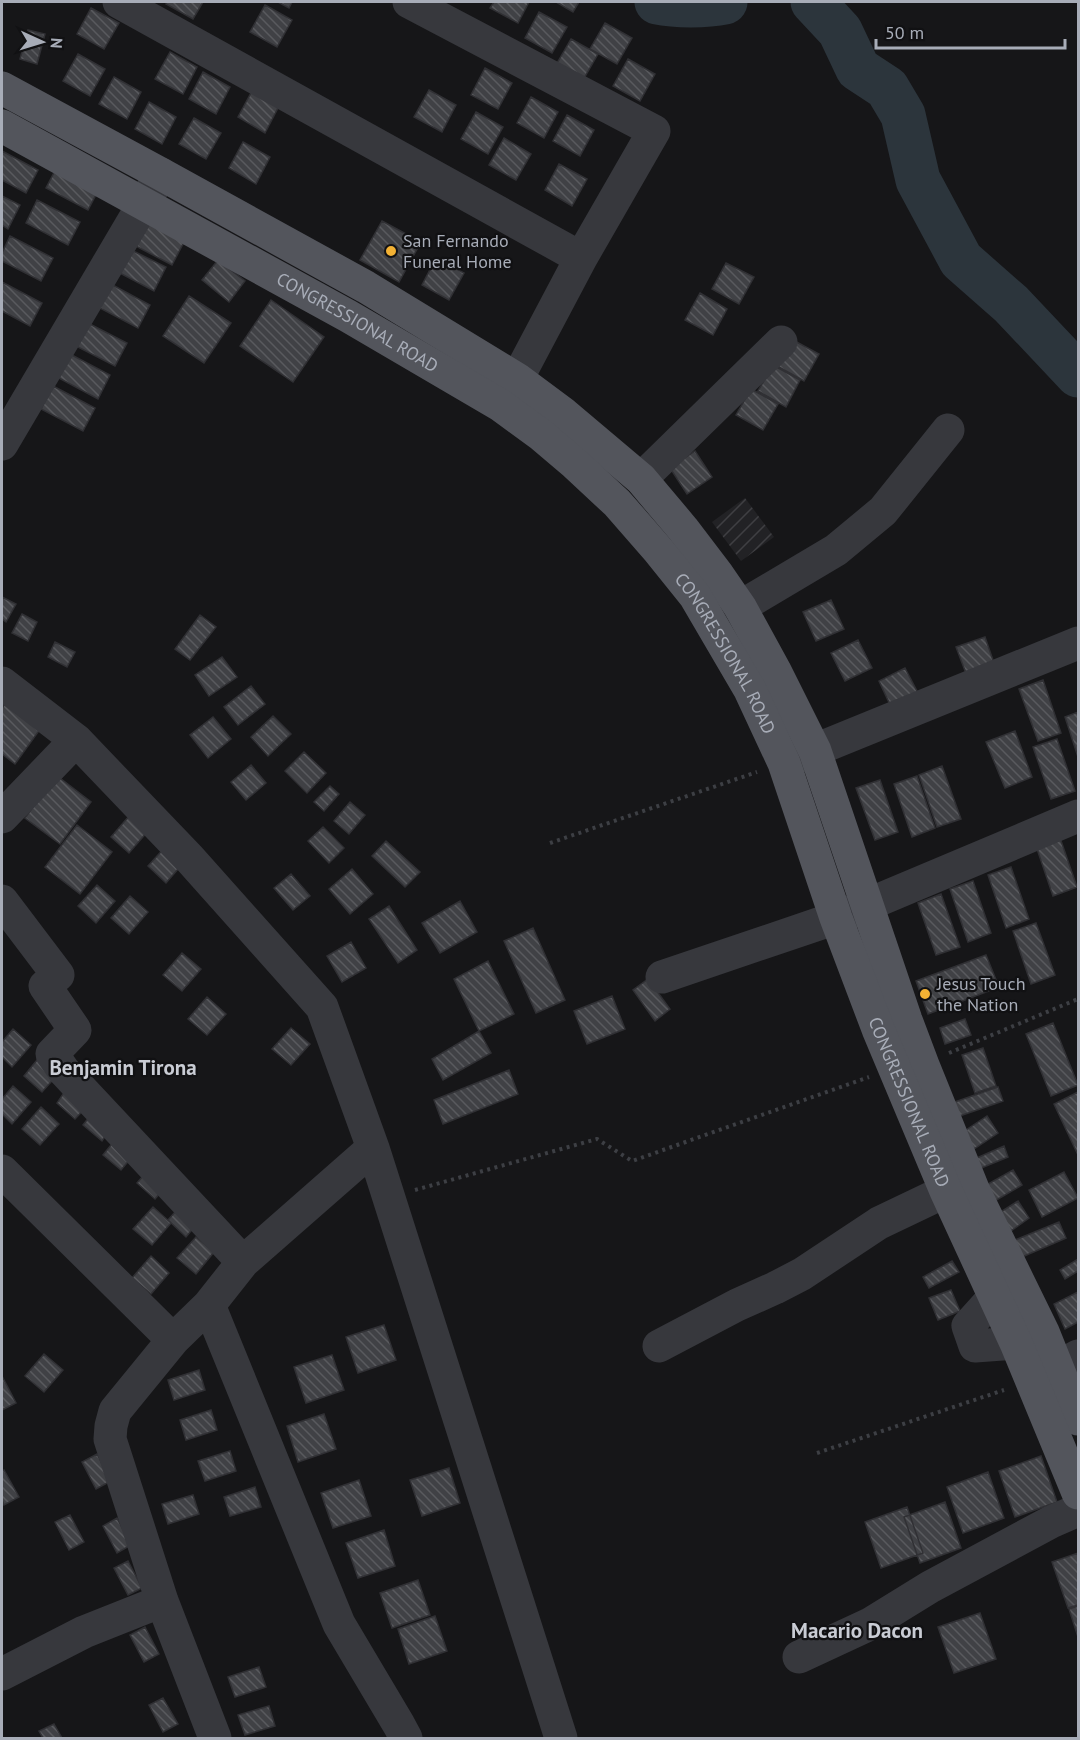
<svg xmlns="http://www.w3.org/2000/svg" width="1080" height="1740" viewBox="0 0 1080 1740" font-family="'PT Sans',sans-serif">
  <style>
    .industrial { fill: url(#industrial-furrows) }
    .lines { fill: none; stroke-linecap: round; stroke-linejoin: round }
    .river { stroke: #2c353c; stroke-width: 45 }
    .building { fill: url(#building-back-hatch); stroke: #303034; stroke-width: 1.5 }
    .path { stroke: #3d3f44; stroke-width: 4; stroke-dasharray: 3 4.5; stroke-linecap: butt }
    .minor { stroke: #37383d; stroke-width: 33 }
    .major { stroke: #53555c; stroke-width: 33 }
    .poi-dot { fill: #f2b134; stroke: #111113; stroke-width: 2 }
    .labels { text-anchor: middle; stroke-width: 4.5; stroke-linejoin: round; paint-order: stroke }
    .poi-label { font-size: 18px; fill: #a8adb8; stroke: #111113; text-anchor: start }
    .street-label { font-size: 18px; fill: #a8adb8; stroke: #111113 }
    .quarter-label { font-size: 21px; font-weight: bold; fill: #c9ccd4; stroke: #111113 }
  </style>
  <defs>
    <pattern id="industrial-furrows" width="10" height="10" patternUnits="userSpaceOnUse" patternTransform="scale(1.5)"><rect width="10" height="10" fill="#222225"/><path d="M-1 1l2-2M0 10L10 0M9 11l2-2" fill="none" stroke="#3f3f43"/></pattern>
    <pattern id="building-back-hatch" width="6" height="6" patternUnits="userSpaceOnUse" patternTransform="scale(1.5)"><rect width="6" height="6" fill="#404145"/><path d="M-1 5l2 2M0 0l6 6M5-1l2 2" fill="none" stroke="#595a5e"/></pattern>
  </defs>
  <rect width="100%" height="100%" fill="#161618"/>
  <!-- industrial -->
  <path class="industrial" d="M745,498L774,537L741,561L712,522Z"/>
  <g class="lines">
    <!-- river -->
    <path class="river" d="M657,2C676,6 706,6 725,2
      M813,2L840,31L858,69L887,88L903,115L918,180L961,260L1011,304L1078,375"/>
  </g>
  <!-- building -->
  <path class="building" d="M167,2H203L193,19L166,4Z
    M278,2H292L289,8Z
    M494,2H529L518,23L490,8Z
    M556,2H579L573,12Z
    M265,5L292,20L277,47L250,32Z
    M91,8L119,23L104,49L77,34Z
    M539,12L567,27L552,53L525,38Z
    M605,23L632,38L617,64L590,49Z
    M28,30L45,34L37,64L20,59Z
    M571,39L598,54L583,80L556,65Z
    M170,52L197,67L183,94L155,79Z
    M78,54L105,69L90,96L63,81Z
    M628,59L655,74L640,101L613,86Z
    M485,68L512,83L498,109L471,95Z
    M203,72L230,87L216,114L189,99Z
    M114,77L141,92L127,119L99,104Z
    M429,90L456,105L442,132L414,117Z
    M252,91L279,106L265,133L238,117Z
    M531,97L558,112L544,138L517,123Z
    M149,102L176,117L162,144L135,129Z
    M476,112L503,127L488,154L461,139Z
    M567,115L594,130L580,156L553,141Z
    M194,118L221,133L206,159L179,144Z
    M504,138L531,154L516,180L489,165Z
    M243,142L270,157L256,184L229,168Z
    M2,151L38,170L26,193L2,180Z
    M559,164L587,179L572,206L545,190Z
    M58,165L100,187L88,210L46,188Z
    M2,196L20,205L8,229L2,225Z
    M37,200L80,222L68,245L26,223Z
    M141,220L184,242L172,265L130,243Z
    M382,221L421,242L399,282L360,260Z
    M10,236L53,258L41,281L2,261V253Z
    M123,246L166,267L154,291L112,269Z
    M436,258L464,273L449,300L422,285Z
    M218,260L245,281L229,302L202,280Z
    M726,263L754,277L739,304L712,289Z
    M2,282L42,303L30,326L2,311Z
    M107,282L150,305L138,328L96,306Z
    M700,293L727,309L713,335L685,320Z
    M189,296L231,323L204,363L163,336Z
    M271,300L324,337L293,382L240,346Z
    M84,321L127,343L115,366L72,344Z
    M791,339L819,354L804,381L777,366Z
    M68,353L110,375L98,399L55,376Z
    M773,365L800,380L786,407L758,391Z
    M53,386L95,408L83,431L41,409Z
    M751,389L778,404L763,430L736,415Z
    M695,451L712,477L687,494L670,468Z
    M2,597L16,604L6,622L2,619Z
    M831,600L844,629L816,641L803,612Z
    M22,614L37,622L28,641L12,633Z
    M200,615L216,627L190,660L175,649Z
    M985,637L995,666L967,676L956,647Z
    M858,640L872,668L845,681L831,653Z
    M55,642L75,652L67,667L48,657Z
    M222,657L237,677L209,696L195,675Z
    M905,668L919,695L892,709L879,681Z
    M1043,680L1061,733L1038,741L1019,689Z
    M251,686L265,704L238,725L224,707Z
    M11,695L46,721L15,764L2,754V708Z
    M1078,712V757L1065,717Z
    M273,716L291,734L268,756L251,737Z
    M213,717L231,739L208,758L190,735Z
    M1015,731L1032,777L1005,788L986,742Z
    M1057,739L1075,791L1051,799L1033,747Z
    M304,752L326,773L307,793L285,771Z
    M251,765L266,783L246,800L231,782Z
    M942,766L961,819L937,827L919,775Z
    M56,775L91,802L60,844L25,818Z
    M917,776L935,828L912,837L894,784Z
    M880,780L898,832L875,840L856,788Z
    M330,786L339,794L324,811L314,802Z
    M350,802L365,815L349,834L334,821Z
    M130,815L148,831L129,853L111,837Z
    M77,825L112,852L80,894L45,867Z
    M323,827L344,848L329,863L308,841Z
    M1059,835L1077,887L1053,896L1035,843Z
    M386,841L420,872L405,887L372,856Z
    M167,845L185,861L166,883L148,866Z
    M1011,867L1029,919L1006,928L988,875Z
    M352,869L373,894L350,914L329,889Z
    M291,874L310,896L293,910L274,888Z
    M973,881L991,933L968,942L950,889Z
    M97,885L115,901L96,923L78,906Z
    M941,894L960,947L936,955L918,903Z
    M130,896L148,912L129,934L111,918Z
    M460,901L477,932L440,953L422,923Z
    M389,906L417,950L398,963L369,919Z
    M1036,923L1055,975L1031,984L1013,931Z
    M533,928L565,1000L536,1013L504,941Z
    M351,942L366,968L342,982L327,956Z
    M182,953L201,969L182,991L163,975Z
    M986,955L999,987L928,1014L916,981Z
    M488,961L514,1014L479,1031L454,979Z
    M648,979L670,1009L655,1021L633,990Z
    M612,996L625,1029L587,1044L574,1011Z
    M207,997L226,1014L207,1035L188,1019Z
    M965,1019L971,1035L945,1044L940,1028Z
    M1053,1023L1078,1085L1051,1096L1026,1034Z
    M291,1028L310,1044L291,1065L272,1049Z
    M13,1029L31,1045L12,1067L2,1057V1042Z
    M479,1031L491,1053L443,1080L432,1059Z
    M983,1048L996,1086L975,1093L962,1055Z
    M42,1054L59,1073L42,1092L24,1076Z
    M509,1070L518,1094L443,1124L434,1100Z
    M69,1085L90,1103L75,1119L57,1103Z
    M13,1086L31,1102L12,1124L2,1114V1099Z
    M998,1087L1003,1101L951,1119L946,1105Z
    M1078,1092V1155L1054,1104Z
    M41,1107L59,1124L40,1145L22,1129Z
    M94,1111L110,1129L102,1141L83,1125Z
    M987,1116L998,1133L968,1153L957,1136Z
    M119,1135L136,1152L121,1170L103,1155Z
    M1004,1146L1008,1157L974,1171L970,1161Z
    M150,1168L167,1185L155,1199L137,1183Z
    M1013,1170L1022,1185L988,1205L979,1189Z
    M1064,1172L1078,1198L1042,1217L1029,1190Z
    M1018,1201L1029,1218L1011,1231L999,1213Z
    M183,1203L200,1220L186,1237L168,1220Z
    M153,1207L171,1223L152,1245L133,1229Z
    M1059,1222L1066,1238L1022,1257L1015,1240Z
    M196,1237L214,1252L196,1274L177,1258Z
    M151,1256L169,1273L151,1294L132,1278Z
    M1078,1259V1271L1065,1279L1060,1270Z
    M952,1261L959,1272L929,1288L923,1277Z
    M951,1290L960,1311L938,1320L929,1298Z
    M1078,1292V1322L1065,1329L1054,1304Z
    M384,1325L396,1360L358,1373L346,1337Z
    M44,1354L63,1370L44,1392L25,1376Z
    M332,1355L344,1390L306,1403L294,1367Z
    M199,1370L205,1390L174,1400L168,1380Z
    M2,1376L16,1403L2,1410Z
    M211,1410L217,1430L186,1440L180,1420Z
    M324,1414L336,1449L298,1462L287,1426Z
    M230,1451L236,1471L205,1481L198,1461Z
    M97,1454L111,1481L96,1489L82,1462Z
    M1041,1456L1057,1502L1015,1517L999,1471Z
    M449,1468L460,1503L422,1516L410,1480Z
    M4,1470L19,1497L4,1505L2,1500V1471Z
    M988,1472L1004,1518L963,1533L947,1487Z
    M359,1480L371,1516L333,1528L321,1493Z
    M255,1487L261,1507L230,1516L224,1497Z
    M193,1495L199,1514L168,1524L162,1504Z
    M945,1502L961,1548L920,1563L904,1517Z
    M907,1507L923,1553L881,1568L865,1522Z
    M70,1515L84,1542L69,1550L55,1522Z
    M117,1518L131,1545L117,1553L103,1526Z
    M384,1530L395,1566L358,1578L346,1543Z
    M1078,1553V1605L1068,1608L1052,1562Z
    M128,1561L142,1588L128,1595L114,1568Z
    M418,1580L430,1615L392,1628L380,1593Z
    M1078,1606V1637L1069,1609Z
    M980,1613L996,1659L954,1673L938,1627Z
    M435,1616L447,1651L409,1664L398,1629Z
    M145,1627L159,1654L144,1662L130,1635Z
    M259,1667L266,1687L235,1697L228,1677Z
    M163,1698L178,1724L163,1732L149,1705Z
    M269,1706L275,1726L245,1735L238,1715Z
    M54,1724L62,1738H43L39,1731Z"/>
  <g class="lines">
    <!-- path -->
    <path class="path" d="M550,843L757,772
      M949,1053L1078,999
      M415,1190L597,1139L632,1161L869,1077
      M817,1453L1004,1390"/>
    <!-- minor -->
    <path class="minor" d="M119,2L581,258
      M409,2L654,131L581,258L517,379L502,401
      M2,444L161,174
      M641,479L781,342
      M740,607L836,550L883,511L948,430
      M2,683L76,740L190,859L322,1007L373,1148L561,1738
      M788,761L1078,643
      M2,817L76,740
      M2,901L58,975L45,986L75,1030L52,1054L64,1071L243,1262
      M662,977L836,918L1078,816
      M2,1171L173,1340
      M1017,1283L995,1296L968,1326L975,1346L1016,1343L1041,1333
      M209,1305L339,1624L399,1725L406,1738
      M659,1346L737,1305L775,1288L802,1274L879,1223L946,1191
      M1058,1367L1078,1356
      M799,1657L870,1624L930,1587L1051,1522L1078,1510
      M2,1674L84,1632L162,1601
      M215,1738L162,1601L110,1439L111,1426L115,1411L173,1340L209,1305L243,1262L373,1148"/>
    <!-- major -->
    <g class="major">
      <path d="M2,88L161,174L366,287L517,379L564,414L641,479L683,529L718,575L740,607L775,671L815,751L906,1020L923,1065L973,1189L1043,1332L1078,1419"/>
      <path id="s1" d="M2,126L348,316L500,405L541,435L574,463L617,503L658,550L695,596L750,690L784,763L836,918L878,1029L946,1191L1016,1343L1078,1493"/>
    </g>
  </g>
  <!-- markers -->
  <g class="poi-dot">
    <circle cx="391" cy="251" r="6"/>
    <circle cx="925" cy="994" r="6"/>
  </g>
  <g class="labels">
    <!-- poi labels -->
    <g class="poi-label">
      <text x="403" y="247">San Fernando<tspan x="403" dy="21">Funeral Home</tspan></text>
      <text x="937" y="990">Jesus Touch<tspan x="937" dy="21">the Nation</tspan></text>
    </g>
    <!-- street labels -->
    <g class="street-label">
      <text dy="6" stroke="none"><textPath href="#s1" startOffset="406">CONGRESSIONAL ROAD</textPath></text>
      <text dy="6" stroke="none"><textPath href="#s1" startOffset="910">CONGRESSIONAL ROAD</textPath></text>
      <text dy="6" stroke="none"><textPath href="#s1" startOffset="1396">CONGRESSIONAL ROAD</textPath></text>
    </g>
    <!-- quarter labels -->
    <g class="quarter-label">
      <text x="123" y="1075">Benjamin Tirona</text>
      <text x="857" y="1638">Macario Dacon</text>
    </g>
  </g>
  <!-- border -->
  <rect width="1080" height="1740" fill="none" stroke="#a8adb8" stroke-width="6"/>
  <!-- north arrow -->
  <g transform="translate(42 42) rotate(94)" stroke="#111113" stroke-width="4.5" paint-order="stroke">
  <path d="M0-4.5L10 22L0 15L-10 22Z" fill="#a8adb8"/>
  <text y="-9" font-size="16" font-weight="bold" text-anchor="middle" fill="#a8adb8">N</text>
  </g>
  <!-- scale -->
  <path d="M876 39v9h189v-9" fill="none" stroke="#a8adb8" stroke-width="3"/>
  <text x="885" y="39" font-size="18" fill="#a8adb8" stroke="#111113" stroke-width="4.5" paint-order="stroke">50 m</text>
</svg>
